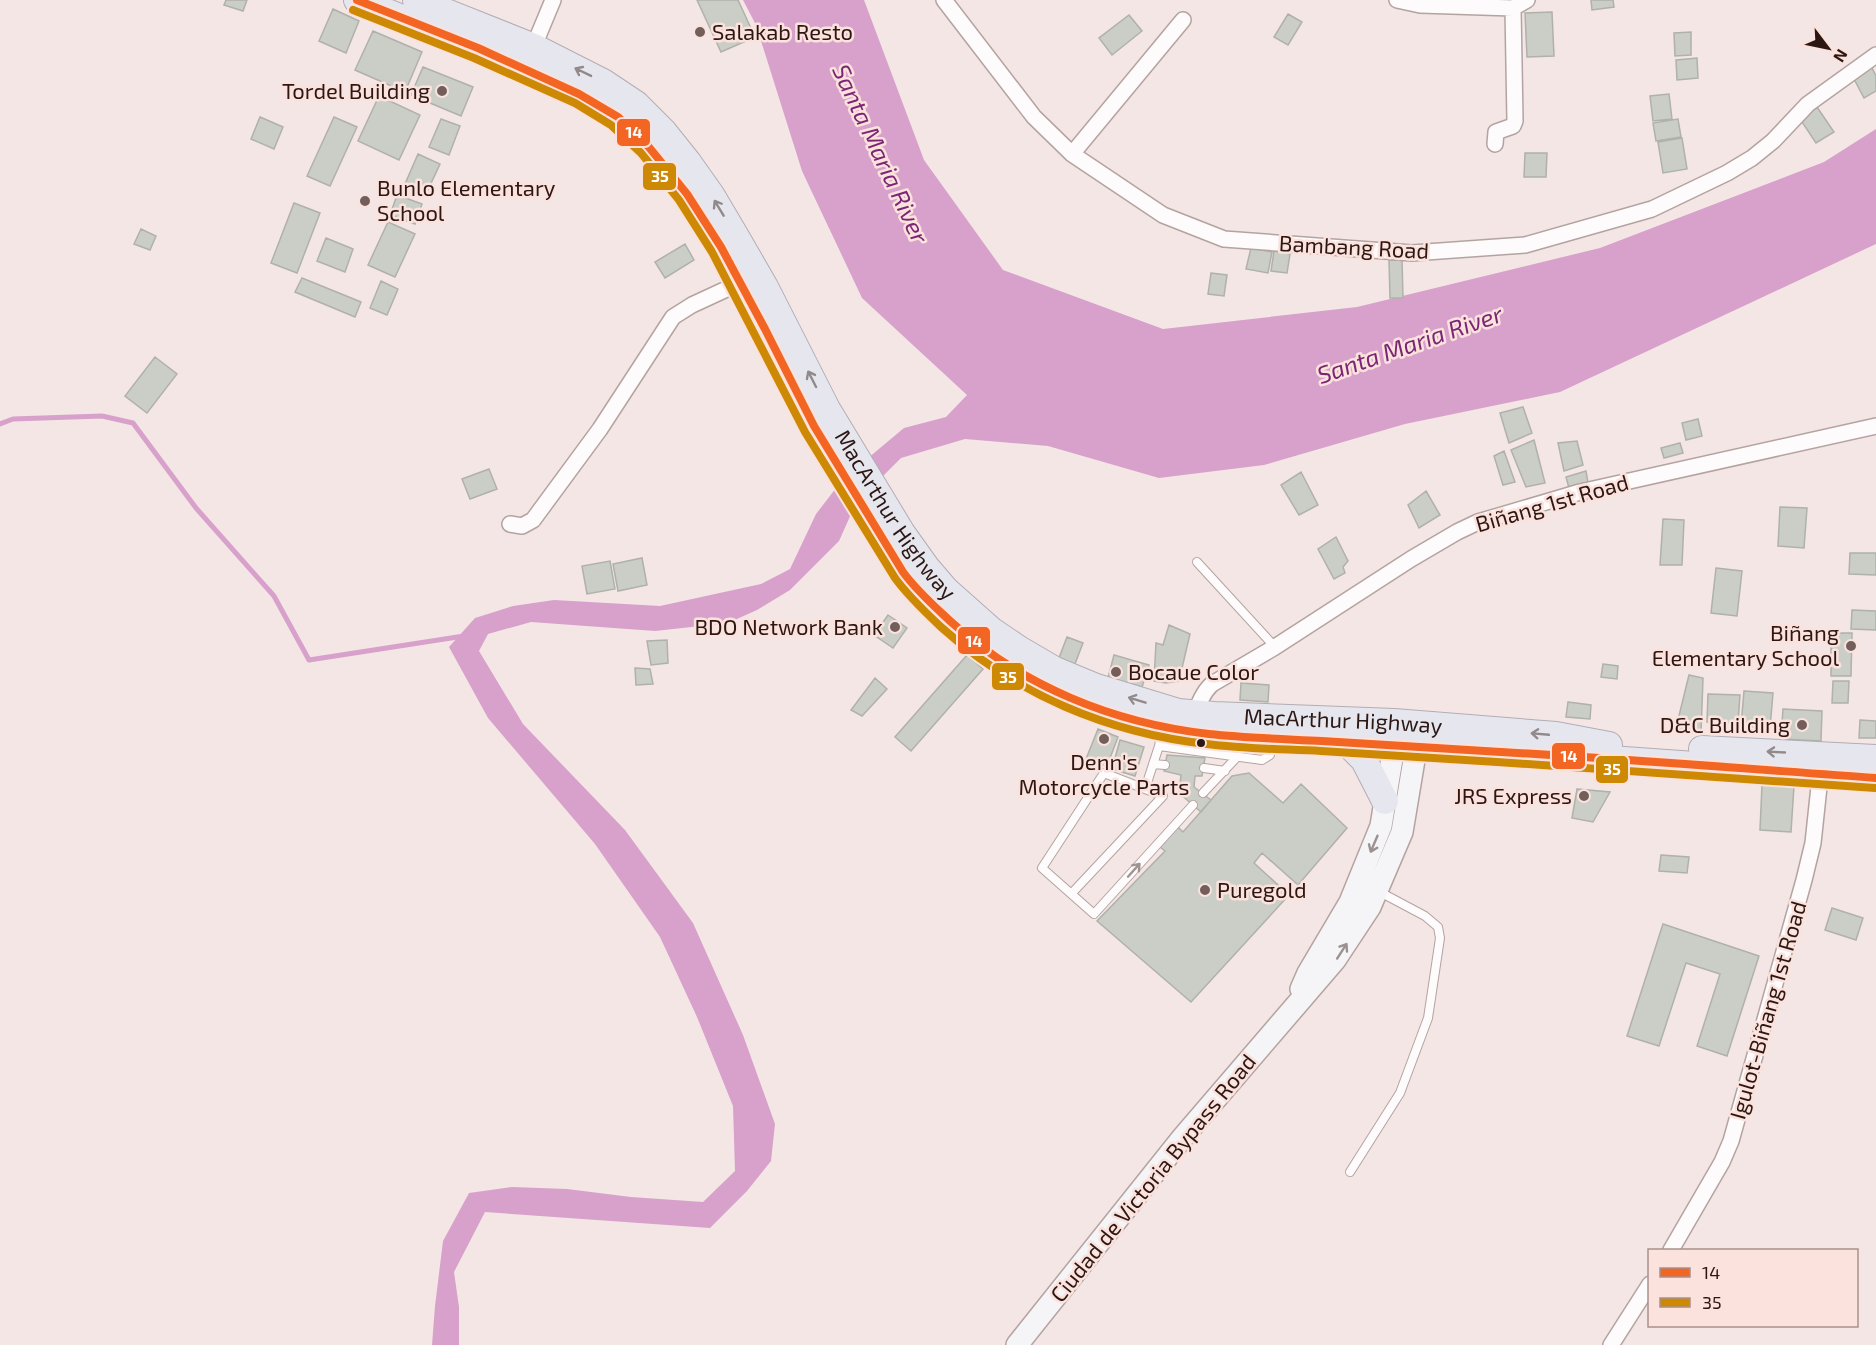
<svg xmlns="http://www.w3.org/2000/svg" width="1876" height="1345" viewBox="0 0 1876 1345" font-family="'Exo 2',sans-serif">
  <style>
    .water { fill: #d7a1cc }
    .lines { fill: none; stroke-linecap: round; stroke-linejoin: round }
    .stream { stroke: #d7a1cc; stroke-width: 5 }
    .building { fill: #cbcec6; stroke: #afb1aa; stroke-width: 1.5 }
    .service-casing { stroke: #b4a3a1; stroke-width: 10 }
    .minor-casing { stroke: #b4a3a1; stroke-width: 18 }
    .secondary-casing { stroke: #b4a3a1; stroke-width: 24 }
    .trunk-casing { stroke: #b2adb5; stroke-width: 28 }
    .service { stroke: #fdfbfb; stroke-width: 8 }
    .minor { stroke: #fdfbfb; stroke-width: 15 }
    .secondary { stroke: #f5f4f6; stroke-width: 21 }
    .trunk { stroke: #e6e7ee; stroke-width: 26 }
    .bus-1-casing { stroke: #fbe2dd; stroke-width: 12 }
    .bus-2-casing { stroke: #fbe2dd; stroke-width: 12 }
    .bus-1 { stroke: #f26522; stroke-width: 8 }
    .bus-2 { stroke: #ce8904; stroke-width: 8 }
    .oneway { stroke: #92898b }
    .oneway2 { stroke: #9b9190 }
    .oneway3 { stroke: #9f9493 }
    .poi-dot { fill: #725f5c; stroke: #fbe2dd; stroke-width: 2 }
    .bus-dot { fill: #2c1713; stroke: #fbe2dd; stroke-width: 2 }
    .labels { text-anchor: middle; stroke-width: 5; stroke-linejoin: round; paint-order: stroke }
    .poi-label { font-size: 22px; fill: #2c1713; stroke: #fbe2dd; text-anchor: end }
    .street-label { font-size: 22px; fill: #2c1713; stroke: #fbe2dd }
    .water-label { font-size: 24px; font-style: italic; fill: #7b2675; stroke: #fbe2dd }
    .line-badge { stroke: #fbe2dd; stroke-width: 2 }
    .badge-label { font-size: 16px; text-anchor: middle; font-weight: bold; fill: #fff }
  </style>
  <rect width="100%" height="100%" fill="#f4e6e4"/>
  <!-- water -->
  <path class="water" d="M743,0H864L924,160L1003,270L1163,329L1357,307L1600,248L1824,162L1876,129V244L1560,392L1405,424L1264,465L1159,478L1048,446L965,439L901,458L856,503L839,541L790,590L757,610L728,623L655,631L531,622L488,634L479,651L523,724L625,830L693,923L743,1035L775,1124L771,1161L747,1191L710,1228L485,1212L454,1272L459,1307V1345H432L435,1306L443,1241L469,1193L512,1187L567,1189L631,1197L703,1202L735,1171L733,1106L697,1017L660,937L595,844L488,718L449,647L475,618L513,606L554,600L660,606L761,584L790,569L816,514L843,479L904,428L946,417L967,395L862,298L802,171L756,25Z"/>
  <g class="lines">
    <!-- stream -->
    <path class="stream" d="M0,424L13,419L102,416L133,423L196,508L274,596L309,660L464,636"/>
  </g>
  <!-- building -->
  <path class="building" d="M226,0H247L243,11L224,5Z
    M697,0H738L755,37L721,52Z
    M1591,0H1613L1614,7L1592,10Z
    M333,9L359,21L346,53L319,41Z
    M1552,12L1554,56L1527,57L1525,13Z
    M1288,14L1302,22L1288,45L1274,37Z
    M1129,15L1142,31L1112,55L1099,38Z
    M373,31L422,52L405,92L355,70Z
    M1691,32V55L1675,56L1674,33Z
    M1697,58L1698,78L1677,80L1676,60Z
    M1871,66L1876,76V91L1864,98L1853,77Z
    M423,67L473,87L461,116L411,95Z
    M1669,94L1672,119L1653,121L1650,96Z
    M379,96L420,115L399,160L358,141Z
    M1817,107L1834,132L1816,143L1800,119Z
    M260,117L283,127L274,149L251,139Z
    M334,117L357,127L330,186L307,176Z
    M441,119L460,126L449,155L429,147Z
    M1678,119L1681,137L1656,141L1653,123Z
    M1682,138L1687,169L1663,173L1658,142Z
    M1525,153H1547L1546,177H1524Z
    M418,154L440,164L426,194L405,184Z
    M397,195L422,204L415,224L390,215Z
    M294,203L320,213L297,273L271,263Z
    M388,222L415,234L395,277L368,265Z
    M141,229L156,236L150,250L134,244Z
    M326,238L353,249L345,272L317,261Z
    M685,244L694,260L665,278L655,262Z
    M1251,248L1272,252L1268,273L1246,269Z
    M1274,251L1290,254L1287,273L1271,271Z
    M1389,260H1402L1403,298H1390Z
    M1211,273L1227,275L1224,296L1208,294Z
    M302,278L361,302L355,317L295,292Z
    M381,281L398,289L387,315L370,308Z
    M155,357L177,374L147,413L125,396Z
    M1523,407L1532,433L1509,443L1500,413Z
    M1698,419L1702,436L1686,440L1682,423Z
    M1534,440L1545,483L1526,487L1511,450Z
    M1577,441L1583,465L1564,471L1558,443Z
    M1680,443L1683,453L1664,458L1661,448Z
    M1504,451L1515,482L1503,485L1494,456Z
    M489,469L497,489L470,499L462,479Z
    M1586,471L1588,483L1569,488L1566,477Z
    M1301,472L1318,505L1299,515L1281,485Z
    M1426,491L1440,515L1419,528L1408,505Z
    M1780,507L1807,508L1804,548L1778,546Z
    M1663,519L1684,520L1682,565H1660Z
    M1336,537L1348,561L1343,567L1345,573L1334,579L1318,549Z
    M1850,553H1876V575L1849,574Z
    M642,558L647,585L618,591L613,564Z
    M610,561L615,589L587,594L582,566Z
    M1716,568L1742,571L1737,616L1711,613Z
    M1852,610L1876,611V630L1851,629Z
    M888,615L907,628L893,648L874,635Z
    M1169,625L1190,634L1179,681L1166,683L1154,681L1156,643L1163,645Z
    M1831,633H1852L1851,676H1831Z
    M1067,637L1083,643L1073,669L1057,663Z
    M667,640L668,663L651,665L647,641Z
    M967,655L983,669L911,751L895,737Z
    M1114,655L1149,665L1142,687L1108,678Z
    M1603,664L1618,666L1617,679L1601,677Z
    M635,668L650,669L653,684L636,685Z
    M1689,675L1703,678L1701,733L1675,732Z
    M875,678L887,689L862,716L851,710Z
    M1833,681H1849L1848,703H1832Z
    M1241,683L1269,685L1268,702L1240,700Z
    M1744,691L1773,693L1770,728L1741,726Z
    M1708,694L1740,695L1738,723L1707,722Z
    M1568,702L1591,705L1590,719L1566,717Z
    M1783,709L1822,711L1821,741L1781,739Z
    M1860,720L1876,721V738H1859Z
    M1098,729L1118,737L1107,766L1086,759Z
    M1120,740L1144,747L1135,776L1112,769Z
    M1167,755L1205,758L1202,776H1195L1194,787L1211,800L1201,812L1179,793L1181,775L1164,771Z
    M1249,773L1283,803L1301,784L1347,828L1298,885L1262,853L1254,863L1289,895L1191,1002L1097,921L1165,851L1160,847L1178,827L1183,832L1232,776Z
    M1762,785L1794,786L1791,832L1760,830Z
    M1577,789L1610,792L1593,822L1572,818Z
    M1661,855L1689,857L1687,873L1659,871Z
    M1832,908L1863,918L1856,940L1825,930Z
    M1663,924L1759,956L1727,1056L1697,1046L1720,974L1686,963L1659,1046L1627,1036Z"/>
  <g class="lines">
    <!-- service casing -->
    <g class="service-casing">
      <path id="service" d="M1197,562L1275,647
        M1159,746L1262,760L1270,755L1273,741
        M1153,764L1165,765
        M1204,768L1225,771
        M1145,789L1159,746L1162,730
        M1203,793L1237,757
        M1072,893L1163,796L1104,773L1042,868L1094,914L1193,805
        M1350,1172L1400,1093L1428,1018L1440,938L1438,927L1425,916L1378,891"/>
    </g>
    <!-- minor casing -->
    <g class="minor-casing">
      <path id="minor" d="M944,0L1034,117L1072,154L1163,215L1224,239L1412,253L1525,245L1652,209L1727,173L1752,158L1773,141L1808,104L1876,55
        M1397,0L1420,5L1513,8L1527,0
        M531,53L553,0
        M1495,144L1496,132L1513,126L1515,121L1513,8
        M1072,154L1183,20
        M510,524L522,526L533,520L600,429L673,317L692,305L746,280
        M1194,720C1197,707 1202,693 1212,684L1275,647L1411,559L1457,532L1478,522L1580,492L1876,426
        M1671,1250L1722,1162L1731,1141L1804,880L1813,843L1821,768
        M1611,1345L1650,1284"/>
    </g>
    <!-- secondary casing -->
    <g class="secondary-casing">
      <path id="secondary" d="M1301,989L1308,973L1350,902L1381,826L1394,746V729
        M1017,1345L1183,1137L1335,960L1370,907L1402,832L1416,748L1417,731"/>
    </g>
    <!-- trunk casing -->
    <g class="trunk-casing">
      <g id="trunk">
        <path d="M357,0C421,26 487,50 549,80C575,92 605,104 626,124C688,180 727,256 765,329C784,366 801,404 822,440C835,462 849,484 862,506C877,531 892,557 910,581C919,592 930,601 939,611C1011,684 1108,722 1209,734L1554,755L1876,778"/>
        <path id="s1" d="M416,0L534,47L603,82L636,104L664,132L688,162L712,196L738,240L765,287L827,409L902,533L927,568L946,590L991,630L1019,649L1055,670L1096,687L1178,712L1214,715L1394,722L1556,735L1609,745"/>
        <path d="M1346,742L1364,760L1385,801"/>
        <path d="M1702,749L1876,758"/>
      </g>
    </g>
    <!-- service -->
    <use href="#service" class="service"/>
    <!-- minor -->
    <use href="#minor" class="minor"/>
    <!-- secondary -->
    <use href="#secondary" class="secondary"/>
    <!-- trunk -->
    <use href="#trunk" class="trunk"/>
    <!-- bus-1 casing -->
    <g class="bus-1-casing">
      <path id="bus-1" d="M357,0L478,48L579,94L618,117L648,146L687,194L721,247L765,329L814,426L903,572C916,590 933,605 949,620C1021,686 1113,723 1209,734C1246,738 1284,739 1322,741C1382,745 1441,748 1501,752C1626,759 1751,769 1876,778"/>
    </g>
    <!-- bus-2 casing -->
    <g class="bus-2-casing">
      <path id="bus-2" d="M353,10L474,58L575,103L611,125L641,153L679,200L712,252L805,432L895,578C908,596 925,612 941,627C1015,694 1108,733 1207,744C1245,749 1283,749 1321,751C1380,755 1439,758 1497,762C1623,770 1749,779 1875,788"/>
    </g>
    <!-- bus-1 -->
    <use href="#bus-1" class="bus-1"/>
    <!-- bus-2 -->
    <use href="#bus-2" class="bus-2"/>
  </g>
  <!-- one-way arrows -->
  <defs><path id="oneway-shaft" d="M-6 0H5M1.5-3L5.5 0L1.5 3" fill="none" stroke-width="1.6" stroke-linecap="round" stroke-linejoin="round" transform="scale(1.5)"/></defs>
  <g class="oneway">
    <use href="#oneway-shaft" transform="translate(583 72) rotate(-154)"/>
    <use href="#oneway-shaft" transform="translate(719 208) rotate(-121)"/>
    <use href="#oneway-shaft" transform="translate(812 379) rotate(-117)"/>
    <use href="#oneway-shaft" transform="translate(1137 700) rotate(-163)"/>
    <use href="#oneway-shaft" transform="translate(1540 734) rotate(-175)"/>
    <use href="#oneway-shaft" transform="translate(1776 752) rotate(-177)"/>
  </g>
  <g class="oneway2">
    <use href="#oneway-shaft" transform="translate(1374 844) rotate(113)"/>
    <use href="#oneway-shaft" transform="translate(1342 951) rotate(-57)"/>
  </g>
  <use class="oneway3" href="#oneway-shaft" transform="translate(1134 870) rotate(-48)"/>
  <!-- markers -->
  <g class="poi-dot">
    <circle cx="700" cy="32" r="6"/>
    <circle cx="442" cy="91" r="6"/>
    <circle cx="365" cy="201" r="6"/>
    <circle cx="895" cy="627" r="6"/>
    <circle cx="1851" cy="646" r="6"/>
    <circle cx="1116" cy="672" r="6"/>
    <circle cx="1802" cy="725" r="6"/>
    <circle cx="1104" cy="739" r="6"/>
    <circle cx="1584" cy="796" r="6"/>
    <circle cx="1205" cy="890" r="6"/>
  </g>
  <circle class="bus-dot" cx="1201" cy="743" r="5"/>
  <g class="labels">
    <!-- poi labels -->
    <g class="poi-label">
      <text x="712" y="40" text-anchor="start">Salakab Resto</text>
      <text x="430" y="99">Tordel Building</text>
      <text x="377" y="196" text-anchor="start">Bunlo Elementary<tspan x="377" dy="25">School</tspan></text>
      <text x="883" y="635">BDO Network Bank</text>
      <text x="1839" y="641">Biñang<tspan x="1839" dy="25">Elementary School</tspan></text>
      <text x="1128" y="680" text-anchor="start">Bocaue Color</text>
      <text x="1790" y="733">D&amp;C Building</text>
      <text x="1104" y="770" text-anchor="middle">Denn's<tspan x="1104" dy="25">Motorcycle Parts</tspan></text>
      <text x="1572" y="804">JRS Express</text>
      <text x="1217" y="898" text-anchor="start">Puregold</text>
    </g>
    <!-- street labels -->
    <g class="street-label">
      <text transform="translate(1354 247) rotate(3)" y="8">Bambang Road</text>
      <text transform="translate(1552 503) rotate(-16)" y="8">Biñang 1st Road</text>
      <text dy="8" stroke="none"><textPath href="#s1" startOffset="732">MacArthur Highway</textPath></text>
      <text dy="8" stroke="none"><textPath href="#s1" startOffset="1254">MacArthur Highway</textPath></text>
      <text transform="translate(1768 1010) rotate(-74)" y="8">Igulot-Biñang 1st Road</text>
      <text transform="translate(1153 1178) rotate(-51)" y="8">Ciudad de Victoria Bypass Road</text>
    </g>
    <!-- water labels -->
    <g class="water-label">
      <text transform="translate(880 154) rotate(65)" y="8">Santa Maria River</text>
      <text transform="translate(1410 345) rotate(-19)" y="8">Santa Maria River</text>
    </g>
  </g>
  <g class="line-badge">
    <rect x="616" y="118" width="35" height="29" rx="6" fill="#f26522"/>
    <rect x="642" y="162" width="35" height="29" rx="6" fill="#ce8904"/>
    <rect x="957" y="626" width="34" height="29" rx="6" fill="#f26522"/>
    <rect x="991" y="662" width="34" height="29" rx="6" fill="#ce8904"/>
    <rect x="1551" y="742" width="35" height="28" rx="6" fill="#f26522"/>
    <rect x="1595" y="755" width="34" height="29" rx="6" fill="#ce8904"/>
  </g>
  <g class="badge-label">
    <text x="634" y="138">14</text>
    <text x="660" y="182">35</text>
    <text x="974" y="647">14</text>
    <text x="1008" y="683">35</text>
    <text x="1569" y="762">14</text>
    <text x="1612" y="775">35</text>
  </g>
  <!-- legend -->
  <rect x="1648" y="1249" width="210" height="78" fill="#fbe2dd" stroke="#a8918c" stroke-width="1.5"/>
  <rect x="1660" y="1268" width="30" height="9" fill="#f26522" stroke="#a8918c" stroke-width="1.5"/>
  <text x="1702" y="1279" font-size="18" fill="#2c1713">14</text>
  <rect x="1660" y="1298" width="30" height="9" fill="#ce8904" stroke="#a8918c" stroke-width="1.5"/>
  <text x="1702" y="1309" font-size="18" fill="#2c1713">35</text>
  <!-- north arrow -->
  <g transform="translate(1828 48) rotate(122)" stroke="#fbe2dd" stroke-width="4.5" paint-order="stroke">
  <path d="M0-4.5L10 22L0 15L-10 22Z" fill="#2c1713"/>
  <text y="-9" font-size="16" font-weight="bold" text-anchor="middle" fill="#2c1713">N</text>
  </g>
</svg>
